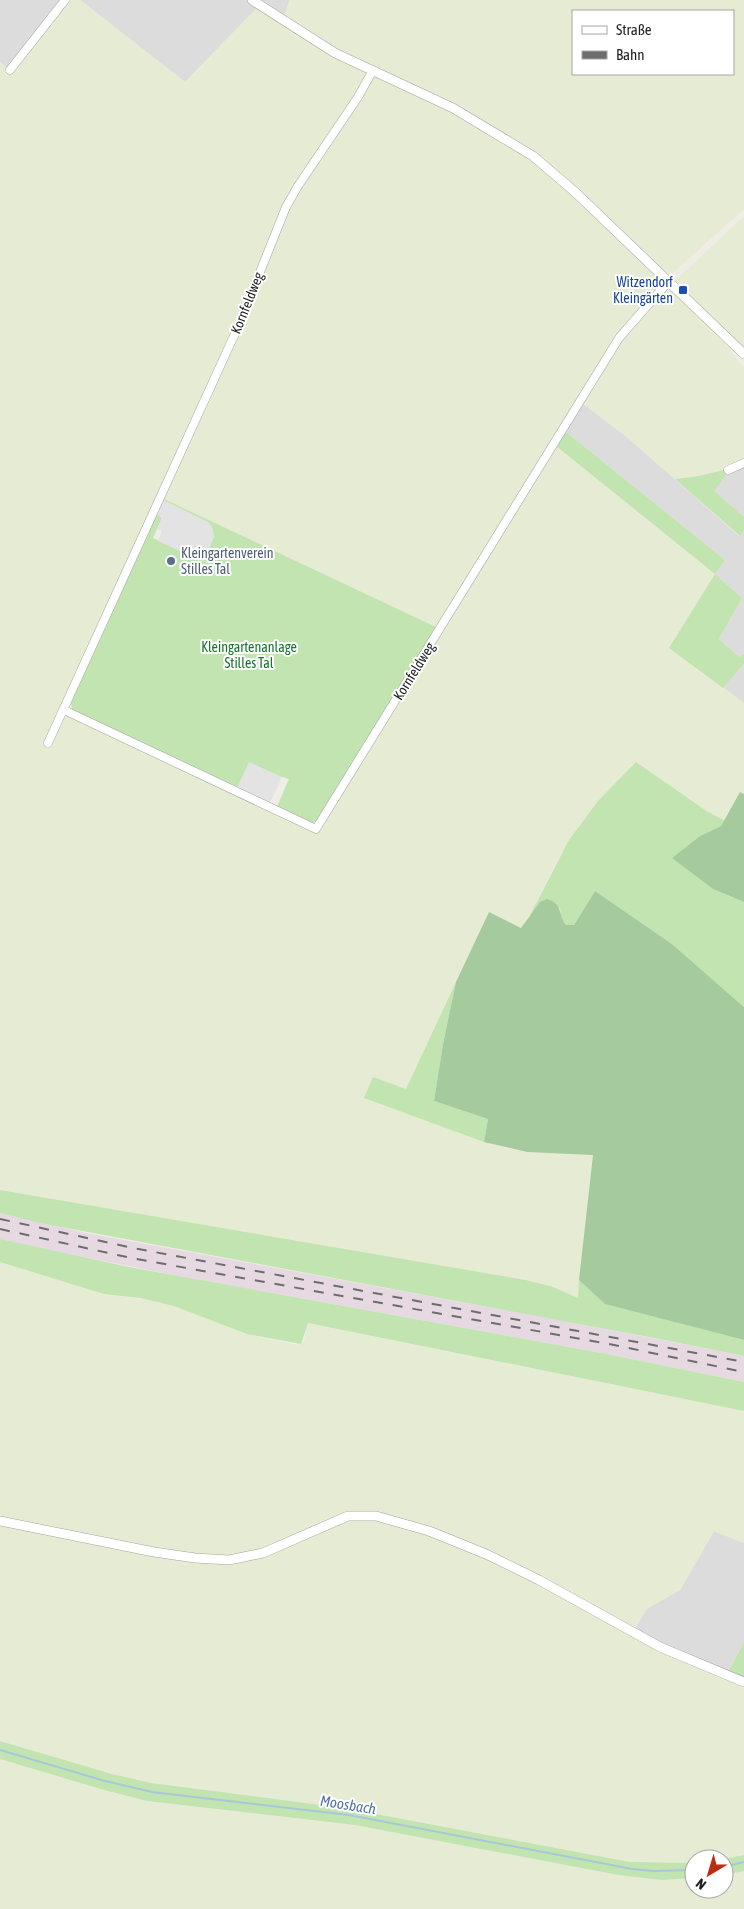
<svg xmlns="http://www.w3.org/2000/svg" width="744" height="1909" viewBox="0 0 744 1909" font-family="'Asap Condensed',sans-serif">
  <style>
    .residential { fill: #dddcdc }
    .industrial { fill: #e7d9e2 }
    .farmland { fill: #e6ecd3; fill-rule: evenodd }
    .grass { fill: #c2e4b0 }
    .forest { fill: #a5ca9e }
    .parking { fill: #e3e3e3 }
    .lines { fill: none; stroke-linecap: round; stroke-linejoin: round }
    .stream { stroke: #aac7d8; stroke-width: 2 }
    .minor-casing { stroke: #a3a3a3; stroke-width: 9 }
    .tertiary-casing { stroke: #a3a3a3; stroke-width: 10 }
    .minor { stroke: #fff; stroke-width: 8 }
    .tertiary { stroke: #fff; stroke-width: 9 }
    .rail { stroke: #6d6d6d; stroke-width: 2; stroke-dasharray: 10 10; stroke-linecap: butt }
    .transit-dot { fill: #1a4fb4; stroke: #fff; stroke-width: 2 }
    .service-dot { fill: #5c6f8a; stroke: #fff; stroke-width: 2 }
    .labels { text-anchor: middle; stroke-width: 4; stroke-linejoin: round; paint-order: stroke }
    .transit-label { font-size: 14px; fill: #164399; stroke: #fff; text-anchor: end }
    .street-label { font-size: 14px; fill: #1f1f1f; stroke: #fff }
    .service-label { font-size: 14px; fill: #4e5e75; stroke: #fff; text-anchor: start }
    .park-label { font-size: 14px; fill: #15742b; stroke: #fff }
    .water-label { font-size: 15px; font-style: italic; fill: #5371a6; stroke: #fff }
  </style>
  <rect width="100%" height="100%" fill="#efede6"/>
  <!-- residential -->
  <path class="residential" d="M0,0H68L11,72L0,62Z
    M80,0H290L281,23L257,8L185,82Z
    M582,403L627,437L739,536L744,531V654L739,657L719,639L742,598L715,574L725,560L565,431Z
    M744,460V517L713,491L725,475L723,470Z
    M744,664V703L723,688Z
    M714,1531L744,1543V1642L725,1677L631,1635L647,1608L680,1590Z"/>
  <!-- industrial -->
  <path class="industrial" d="M0,1213L91,1234L554,1319L744,1356V1382L607,1354L178,1276L34,1247L0,1239Z"/>
  <!-- farmland -->
  <path class="farmland" d="M68,0H80L185,82L257,8L451,110L514,147L546,170L727,341L731,352L744,368V460L723,470L699,476L675,479L627,437L582,403L556,446L715,574L670,647L744,703V794L740,792L724,820L708,812L636,762L583,820L556,862L530,915L521,928L489,913L406,1090L364,1098L505,1148L527,1152L593,1155L578,1298L553,1287L526,1280L0,1190V62L11,71ZM164,499L438,628L317,833L61,712Z
    M290,0H744V209L674,272L666,274L550,165L476,116L430,93L337,50L284,17ZM573,11H733V74H573Z
    M744,216V347L679,286L676,280Z
    M0,1262L104,1294L161,1302L197,1314L247,1334L297,1345L304,1341L307,1323L744,1411V1543L714,1531L680,1590L647,1609L634,1630L553,1584L371,1512L263,1549L230,1557L178,1553L0,1518Z
    M376,1519L455,1543L744,1685V1855L724,1859H694V1863L630,1862L344,1808L151,1783L112,1774L0,1741V1524L229,1563L349,1520Z
    M0,1759L104,1790L147,1801L355,1825L618,1875L662,1880L694,1878V1889H724V1875L744,1871V1909H0Z"/>
  <!-- grass -->
  <path class="grass" d="M565,431L725,560L715,574L742,598L719,639L739,657L744,654V664L723,688L669,648L715,574L556,446Z
    M723,470L726,475L714,491L744,517V531L740,536L675,479L699,476Z
    M164,499L438,628L318,820L310,824L276,809L289,779L283,777L238,788L270,803L269,804L72,710L71,700L157,514L162,518L153,538L203,561L214,537L212,527L163,500Z
    M636,762L708,812L724,820L721,826L700,836L673,858L713,889L744,902V1007L672,944L595,891L574,925H566L561,918L560,908L530,915L569,840L598,801Z
    M456,982L443,1044L434,1101L488,1119L484,1142L364,1098L373,1077L406,1089Z
    M0,1190L526,1280L553,1287L578,1298L579,1280L606,1304L744,1340V1356L654,1338L40,1223L0,1213Z
    M0,1239L129,1267L607,1354L744,1382V1411L308,1323L301,1344L247,1334L174,1306L140,1298L104,1294L0,1262Z
    M744,1642V1679L728,1672Z
    M0,1741L112,1774L151,1783L344,1808L630,1862L694,1863V1878L662,1880L618,1875L355,1825L147,1801L104,1790L0,1759Z
    M744,1855V1871L724,1875V1859Z"/>
  <!-- forest -->
  <path class="forest" d="M740,792L744,794V902L713,889L672,858L700,836L721,826Z
    M595,891L672,944L744,1007V1340L605,1304L579,1280L593,1155L527,1152L484,1142L488,1119L434,1101L443,1044L456,982L489,912L521,928L540,902L547,899C564,905 557,913 566,925H574Z"/>
  <!-- parking -->
  <path class="parking" d="M163,500L208,522L212,527L214,537L203,561L158,541L162,531L157,529L162,518L157,514Z
    M249,762L282,777L270,803L237,788Z"/>
  <g class="lines">
    <!-- stream -->
    <path class="stream" d="M0,1750L105,1781L152,1792L349,1815L632,1869L653,1871L694,1870
      M724,1867L744,1862"/>
    <!-- minor casing -->
    <g class="minor-casing">
      <path id="minor" d="M10,70L65,0
        M728,470L744,463
        M64,710L316,829L619,338L668,282
        M48,743L238,327L286,207L298,186L358,97L373,70"/>
    </g>
    <!-- tertiary casing -->
    <g class="tertiary-casing">
      <path id="tertiary" d="M252,0L335,53L453,108L533,156L575,192L744,354
        M0,1521L154,1552L195,1558L229,1560L263,1553L348,1516H376L429,1531L486,1554L539,1580L660,1647L744,1682"/>
    </g>
    <!-- minor -->
    <use href="#minor" class="minor"/>
    <!-- tertiary -->
    <use href="#tertiary" class="tertiary"/>
    <!-- rail -->
    <path class="rail" d="M0,1219L133,1248L744,1362
      M0,1229L131,1258L609,1344L744,1372"/>
  </g>
  <!-- markers -->
  <rect class="transit-dot" x="678" y="285" width="10" height="10" rx="2.5"/>
  <circle class="service-dot" cx="171" cy="561" r="5"/>
  <g class="labels">
    <!-- transit labels -->
    <g class="transit-label">
      <text x="673" y="287">Witzendorf<tspan x="673" dy="16">Kleingärten</tspan></text>
    </g>
    <!-- street labels -->
    <g class="street-label">
      <text transform="translate(247 303) rotate(-68)" y="5">Kornfeldweg</text>
      <text transform="translate(414 671) rotate(-58)" y="5">Kornfeldweg</text>
    </g>
    <!-- service labels -->
    <g class="service-label">
      <text x="181" y="558">Kleingartenverein<tspan x="181" dy="16">Stilles Tal</tspan></text>
    </g>
    <!-- park labels -->
    <g class="park-label">
      <text x="249" y="652">Kleingartenanlage<tspan x="249" dy="16">Stilles Tal</tspan></text>
    </g>
    <!-- water labels -->
    <g class="water-label">
      <text transform="translate(348 1805) rotate(9)" y="5">Moosbach</text>
    </g>
  </g>
  <!-- legend -->
  <rect x="572" y="10" width="162" height="65" fill="#ffffff" stroke="#a5a5a5"/>
  <rect x="582" y="26" width="25" height="8" fill="#ffffff" stroke="#a5a5a5"/>
  <text x="616" y="35" font-size="15" fill="#1f1f1f">Straße</text>
  <rect x="582" y="51" width="25" height="8" fill="#6d6d6d" stroke="#a5a5a5"/>
  <text x="616" y="60" font-size="15" fill="#1f1f1f">Bahn</text>
  <!-- north arrow -->
  <g transform="translate(709 1874) rotate(218)"><circle r="24" fill="#ffffff" stroke="#a5a5a5"/>
  <path d="M0-4L9 19L0 12L-9 19Z" fill="#bc2b12"/>
  <text y="-8" font-size="14" font-weight="bold" text-anchor="middle" fill="#1f1f1f">N</text>
  </g>
</svg>
